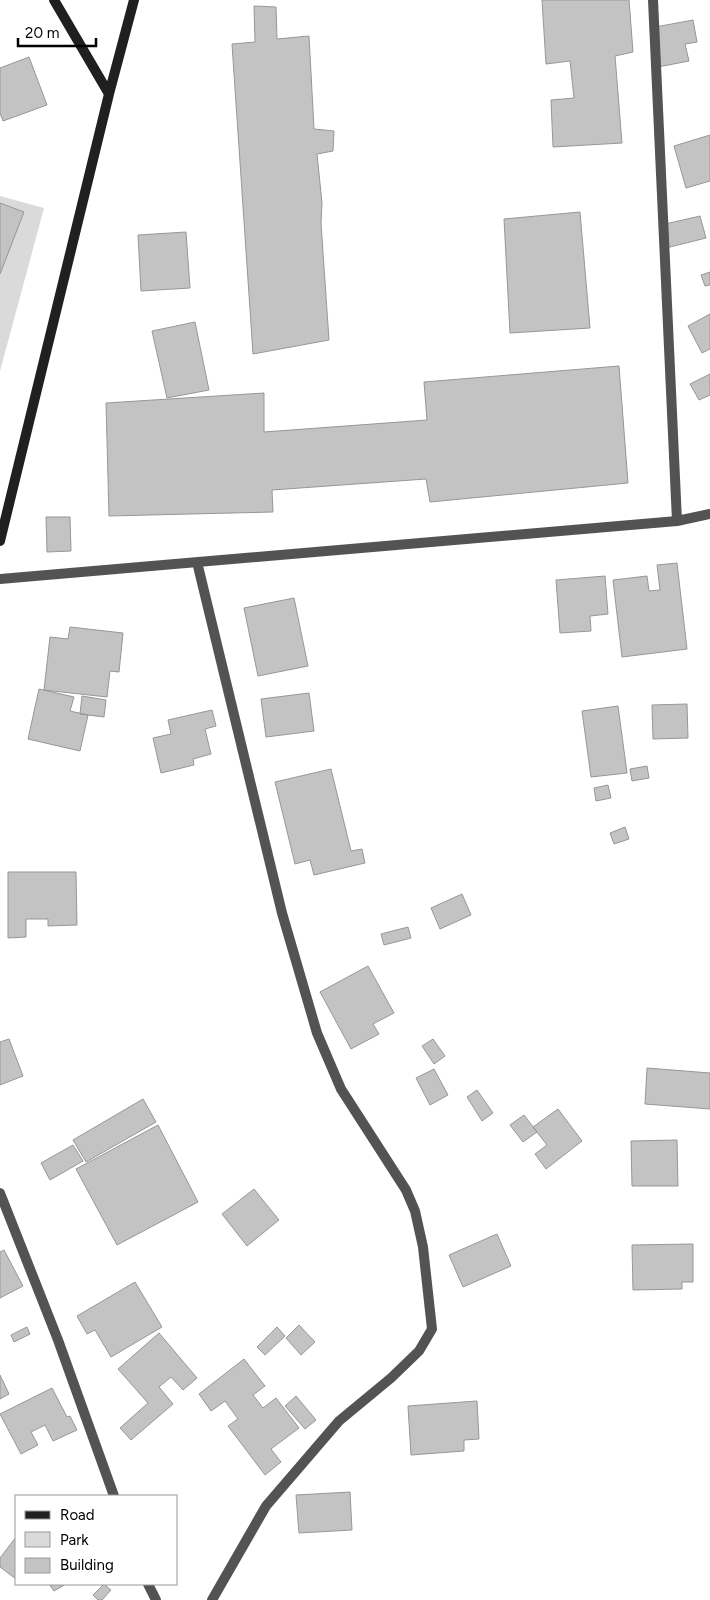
<svg xmlns="http://www.w3.org/2000/svg" width="710" height="1600" viewBox="0 0 710 1600" font-family="Figtree,sans-serif">
  <style>
    .green { fill: #dadada }
    .building { fill: #c3c3c3; stroke: #979797 }
    .lines { fill: none; stroke-linecap: round; stroke-linejoin: round }
    .street { stroke: #535353; stroke-width: 10 }
    .secondary { stroke: #202020; stroke-width: 10 }
  </style>
  <rect width="100%" height="100%" fill="#fff"/>
  <!-- green -->
  <path class="green" d="M0,196L44,208L0,371Z"/>
  <!-- building -->
  <path class="building" d="M542,0H629L633,52L615,56L622,143L553,147L551,100L574,98L570,61L546,64Z
    M254,6L276,7L277,39L309,36L314,129L334,131L333,151L317,154L322,203L321,223L329,340L253,354L232,44L255,42Z
    M693,20L697,42L685,44L689,61L658,67L650,28Z
    M29,57L47,105L3,121L0,113V68Z
    M710,135V181L686,188L674,146Z
    M0,203L24,212L0,274Z
    M580,212L590,328L510,333L504,219Z
    M700,216L706,238L666,248L661,225Z
    M186,232L190,288L141,291L138,235Z
    M710,272V285L705,286L701,275Z
    M710,314V349L702,353L688,326Z
    M195,322L209,390L167,398L152,331Z
    M619,366L628,483L430,502L426,479L272,490L273,512L109,516L106,403L264,393V432L427,420L424,382Z
    M710,374V395L699,400L690,384Z
    M46,517H70L71,551L47,552Z
    M677,563L687,649L622,657L613,580L647,576L649,591L660,590L657,565Z
    M605,576L608,614L590,616L591,631L560,633L556,580Z
    M294,598L308,666L258,676L244,608Z
    M70,627L123,633L119,672L110,671L107,697L44,690L50,637L68,639Z
    M39,689L74,697L70,711L88,715L80,751L28,739Z
    M309,693L314,731L266,737L261,699Z
    M82,696L106,700L104,717L80,714Z
    M687,704L688,738L653,739L652,705Z
    M618,706L627,773L591,777L582,711Z
    M212,710L216,726L205,729L211,754L193,759L194,765L161,773L153,738L171,734L168,720Z
    M647,766L649,778L632,781L630,769Z
    M331,769L351,851L362,849L365,863L314,875L310,860L295,864L275,782Z
    M608,785L611,798L596,801L594,788Z
    M625,827L629,839L614,844L610,833Z
    M8,872H76L77,925L48,926V919H26V937L8,938Z
    M462,894L471,915L440,929L431,908Z
    M408,927L411,938L384,945L381,934Z
    M368,966L394,1013L373,1024L379,1034L351,1049L320,992Z
    M9,1039L23,1076L0,1085V1042Z
    M433,1039L445,1056L434,1064L422,1046Z
    M647,1068L710,1073V1109L645,1104Z
    M434,1069L448,1095L430,1105L416,1078Z
    M477,1090L493,1113L482,1121L467,1097Z
    M143,1099L156,1122L86,1162L73,1140Z
    M558,1109L582,1141L546,1169L535,1154L547,1145L533,1127Z
    M524,1115L537,1132L523,1142L510,1125Z
    M158,1125L198,1202L117,1245L76,1169Z
    M677,1140L678,1186H632L631,1141Z
    M73,1145L83,1161L50,1180L41,1163Z
    M254,1189L279,1220L247,1246L222,1214Z
    M497,1234L511,1266L463,1287L449,1255Z
    M693,1244V1282H682V1289L633,1290L632,1245Z
    M4,1250L23,1286L0,1298V1252Z
    M135,1282L162,1327L111,1357L95,1330L87,1334L77,1316Z
    M299,1325L315,1342L301,1355L286,1338Z
    M27,1327L30,1334L14,1342L11,1335Z
    M277,1327L285,1336L265,1355L257,1347Z
    M159,1333L197,1378L183,1390L171,1377L159,1387L173,1404L131,1440L120,1428L148,1403L118,1369Z
    M244,1359L265,1386L253,1395L263,1408L276,1398L299,1428L271,1449L281,1462L265,1475L228,1426L238,1419L225,1401L211,1411L199,1394Z
    M0,1375L9,1394L0,1399Z
    M52,1388L67,1417L70,1416L77,1430L53,1441L45,1425L31,1432L38,1445L21,1454L0,1414Z
    M296,1396L316,1420L305,1429L285,1406Z
    M477,1401L479,1439L464,1440V1451L411,1455L408,1406Z
    M350,1492L352,1530L299,1533L296,1495Z
    M16,1537V1579L0,1567V1558Z
    M49,1584H66L54,1591Z
    M104,1584L111,1590L102,1600H98L93,1595Z"/>
  <g class="lines">
    <!-- street -->
    <path class="street" d="M653,0L677,521
      M197,562L282,913L317,1033L341,1089L406,1190L415,1211L423,1247L432,1329L419,1351L391,1378L339,1421L266,1506L212,1600
      M0,579L677,521L710,514
      M0,1193L58,1340L114,1496
      M148,1584L156,1600"/>
    <!-- secondary -->
    <path class="secondary" d="M109,94L134,0
      M0,541L109,94L54,0"/>
  </g>
  <!-- legend -->
  <rect x="15" y="1495" width="162" height="90" fill="#ffffff" stroke="#999999"/>
  <rect x="25" y="1511" width="25" height="8" fill="#202020" stroke="#999999"/>
  <text x="60" y="1520" font-size="15" fill="#000000">Road</text>
  <rect x="25" y="1532" width="25" height="15" fill="#dadada" stroke="#999999"/>
  <text x="60" y="1545" font-size="15" fill="#000000">Park</text>
  <rect x="25" y="1558" width="25" height="15" fill="#c3c3c3" stroke="#999999"/>
  <text x="60" y="1570" font-size="15" fill="#000000">Building</text>
  <!-- scale -->
  <path d="M18 38v8h78v-8" fill="none" stroke="#000000" stroke-width="2.5"/>
  <text x="25" y="38" font-size="15" fill="#000000" stroke="#ffffff" stroke-width="4" paint-order="stroke">20 m</text>
</svg>
